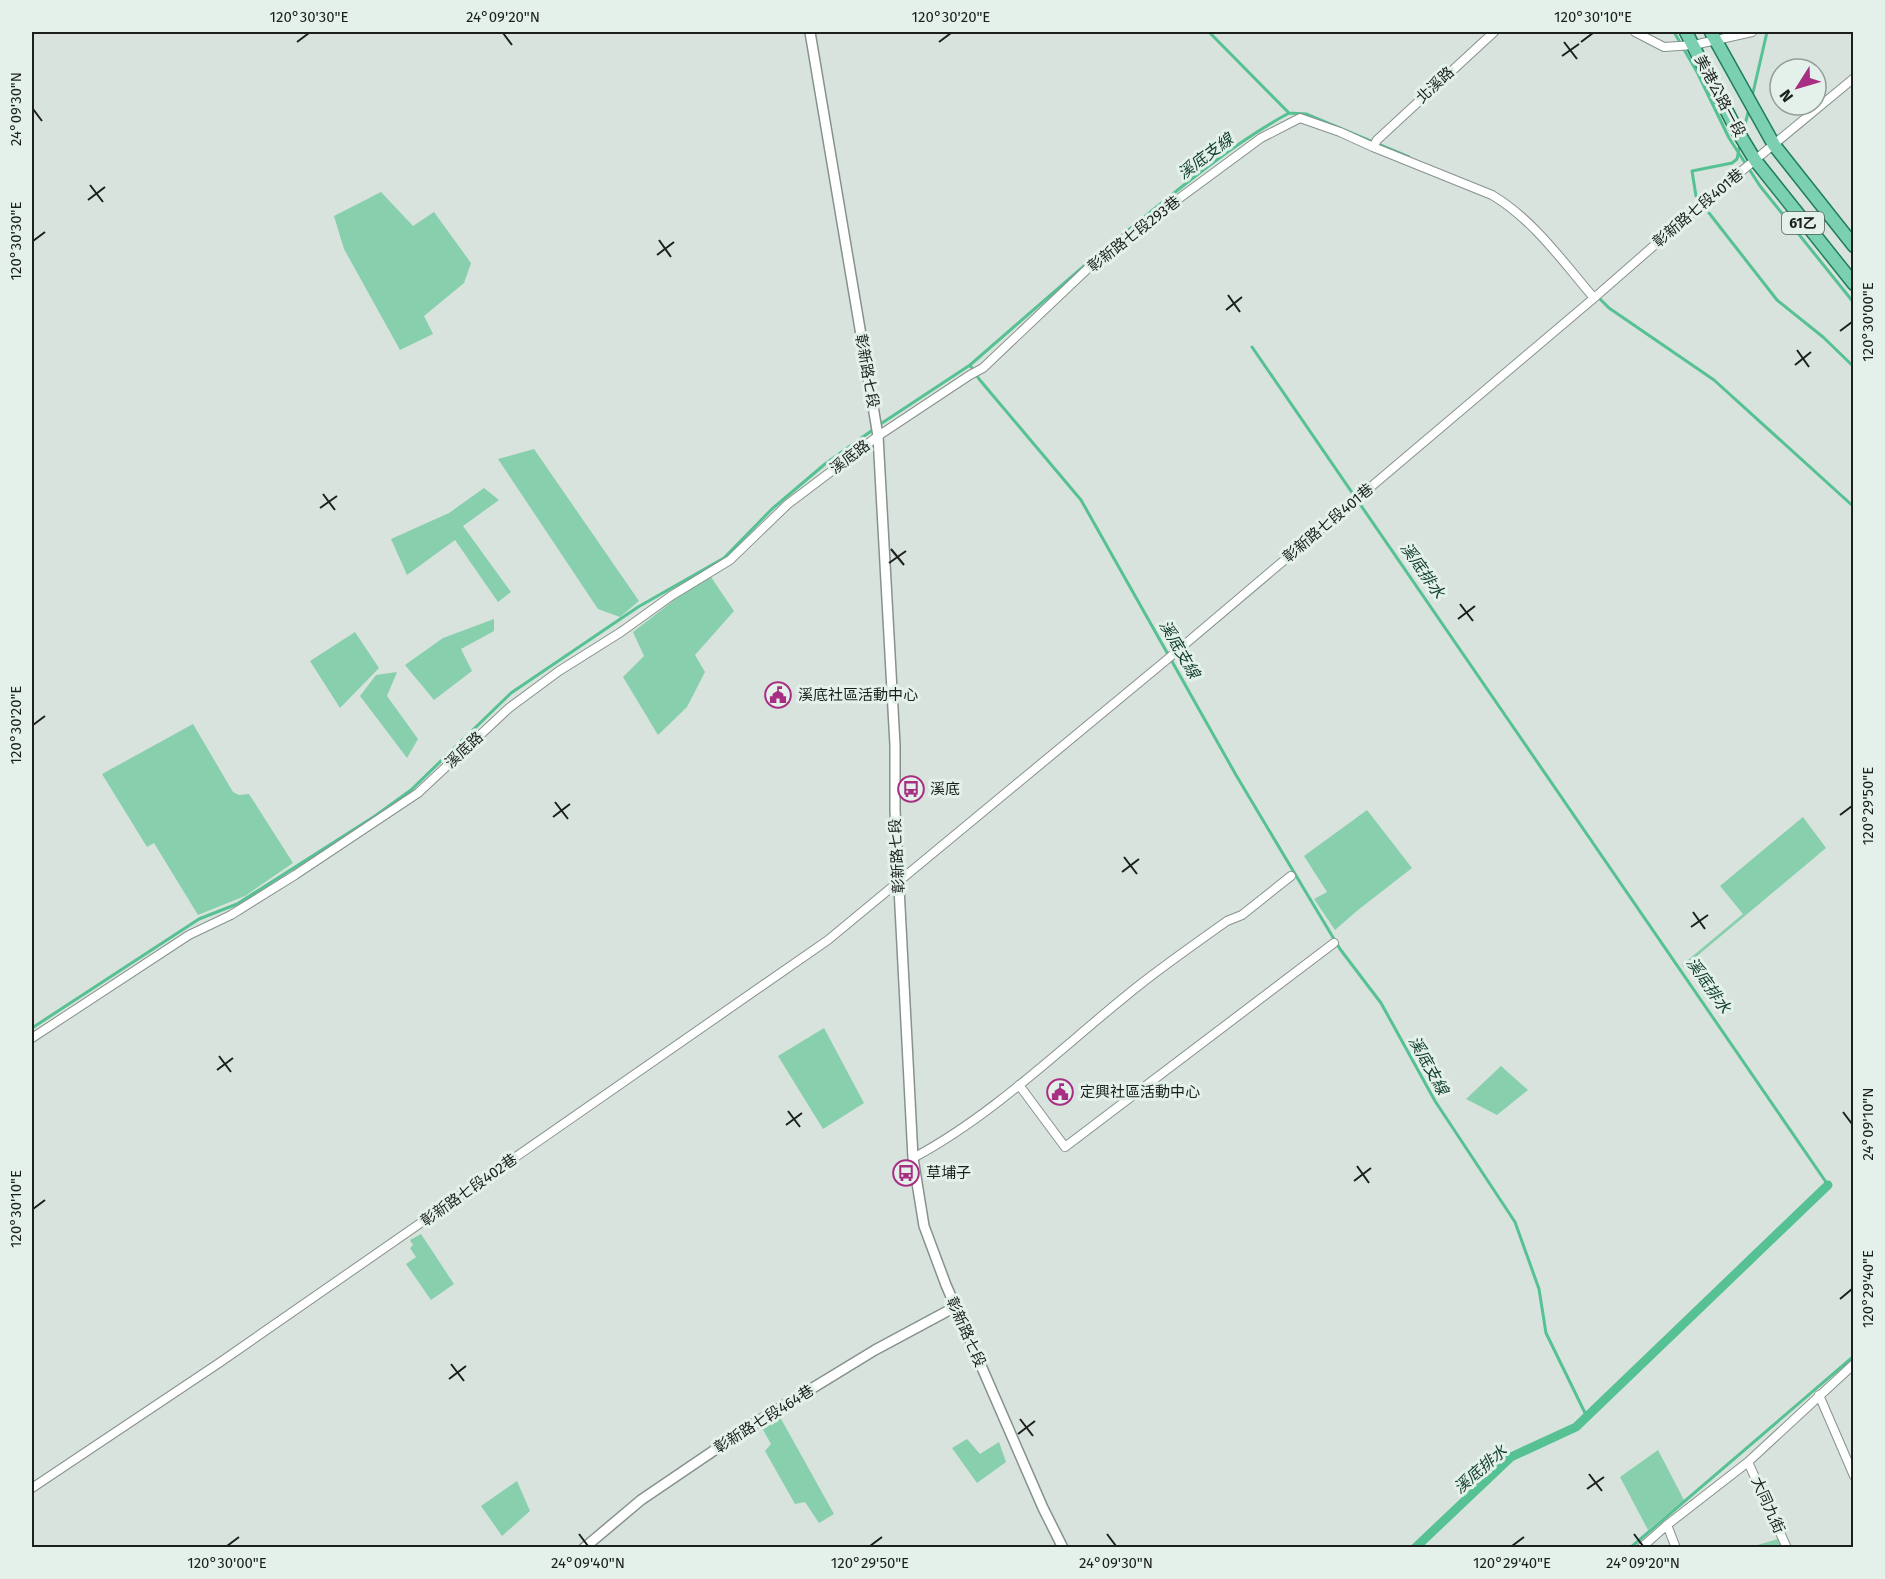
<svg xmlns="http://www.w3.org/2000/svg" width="1885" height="1579" viewBox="0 0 1885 1579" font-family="'Fira Sans','Noto Sans TC',sans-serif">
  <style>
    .green { fill: #88d0ad }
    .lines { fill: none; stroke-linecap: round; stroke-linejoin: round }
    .stream { stroke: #56c193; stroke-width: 3 }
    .canal { stroke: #56c193; stroke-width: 9 }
    .minor-casing { stroke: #87928c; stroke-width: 10 }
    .tertiary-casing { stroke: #87928c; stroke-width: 12 }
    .primary-casing { stroke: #1f7e5b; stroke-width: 15 }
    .minor { stroke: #fff; stroke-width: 8 }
    .tertiary { stroke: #fff; stroke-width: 9 }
    .primary { stroke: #7ad0b0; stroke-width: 12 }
    .ticks { fill: none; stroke: #1b201d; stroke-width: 2 }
    .labels { text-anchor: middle; stroke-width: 6; stroke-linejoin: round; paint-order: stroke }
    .shield { fill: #e4f1ea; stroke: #575f5a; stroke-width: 1.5 }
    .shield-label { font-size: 14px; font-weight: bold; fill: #1b201d }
    .street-label { font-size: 15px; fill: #1b201d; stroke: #e4f1ea }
    .poi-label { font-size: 15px; fill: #1b201d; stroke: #e4f1ea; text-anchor: start }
    .water-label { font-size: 16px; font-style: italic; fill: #15422f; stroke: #e4f1ea }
    .neatline { fill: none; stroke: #1b201d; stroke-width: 2 }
    .ticks-label { font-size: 15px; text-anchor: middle; fill: #1b201d }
  </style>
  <rect width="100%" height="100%" fill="#d7e3dc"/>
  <!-- green -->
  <path class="green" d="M381,192L413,226L434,212L471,263L464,283L424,316L433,334L400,350L344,249L334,216Z
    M534,449L639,601L620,617L598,609L498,459Z
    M484,488L499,500L463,526L511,592L498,602L455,540L407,575L391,539L449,513Z
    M711,577L734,611L695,655L705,672L687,707L658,735L623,677L644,656L633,632L696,583Z
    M494,619V631L461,649L472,671L434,700L405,665L443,638Z
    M355,632L379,668L340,708L310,661Z
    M397,672L387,696L418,739L407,758L360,696L376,675Z
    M193,724L233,792L239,795L249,794L293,863L245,896L198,915L154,843L147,847L102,774Z
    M1367,810L1412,868L1358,910L1335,930L1314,899L1327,892L1304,856Z
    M1803,817L1826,848L1684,967L1682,965L1743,914L1720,886Z
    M824,1028L864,1103L823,1129L778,1056Z
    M1501,1066L1528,1090L1497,1115L1466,1099Z
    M421,1234L454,1284L431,1300L406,1264L416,1257L410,1248L413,1245L410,1240Z
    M780,1417L834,1514L819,1523L805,1502L795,1504L765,1451L771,1444L762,1428Z
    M967,1439L980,1454L999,1442L1006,1462L977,1483L952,1448Z
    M1658,1450L1684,1500L1648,1530L1620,1477Z
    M517,1481L530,1511L502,1536L481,1506Z
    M1778,1539L1782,1547H1751Z"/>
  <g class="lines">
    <!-- stream -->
    <path class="stream" d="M1674,32L1697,72L1729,138L1760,186L1854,303
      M1752,97L1767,32
      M1289,113L1306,114L1409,157
      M1743,132L1749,109
      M1696,196L1692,171L1732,163L1737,159L1740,144
      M1709,213L1777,300L1823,337L1854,367
      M1106,248C1165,201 1223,149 1289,113L1209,32
      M1091,260L970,365L979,379L1081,500L1236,775L1307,894L1340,949L1381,1003L1435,1101L1515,1222L1539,1289L1546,1333L1587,1417
      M1598,297L1609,308L1714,380L1854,507
      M1252,347L1828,1185
      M879,425L970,365
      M32,1028L199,919L237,904L375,816L411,790L511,693L638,607L724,558L772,509L825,464L874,429
      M701,1464L794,1404
      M1630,1548L1854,1356"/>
    <!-- canal -->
    <path class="canal" d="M1415,1548L1511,1457L1576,1427L1828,1185"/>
    <!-- minor casing -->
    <g class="minor-casing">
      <path id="minor" d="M1635,32L1664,47L1694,45L1752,32
        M1373,147L1492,195C1534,220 1563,262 1594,298
        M32,1038L189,935L231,915L295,875L418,793L509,708L559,671L621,632L671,596L730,560L788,504L878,436L970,375L983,368L1101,256L1261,138L1300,118L1340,132L1373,147L1377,140L1494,32
        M1019,1085L1065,1147L1334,943
        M913,1158C996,1114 1068,1041 1142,983C1170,961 1199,941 1227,921L1242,915L1291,876
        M1819,1395L1854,1476
        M1748,1462L1787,1548
        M32,1488L219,1363L828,940L1164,662L1594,298L1697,208L1854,78
        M1667,1525L1676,1548
        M1641,1548L1667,1525L1748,1462L1854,1364"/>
    </g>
    <!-- tertiary casing -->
    <g class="tertiary-casing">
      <path id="tertiary" d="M810,32L878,436L895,745V810L913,1158L924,1226L946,1285L1043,1508L1063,1548
        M584,1548L641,1500L747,1428L875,1350L955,1307"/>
    </g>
    <!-- primary casing -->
    <g class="primary-casing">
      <path id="primary" d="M1686,32L1735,127L1755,160L1854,284
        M1711,32L1774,145L1854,246"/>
    </g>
    <!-- minor -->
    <use href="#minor" class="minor"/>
    <!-- tertiary -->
    <use href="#tertiary" class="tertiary"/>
    <!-- primary -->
    <use href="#primary" class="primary"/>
  </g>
  <!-- ticks -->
  <path class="ticks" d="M503,33L512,45M297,42L309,33M939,42L951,33M1564,42L1577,59M1581,42L1593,33M1562,56L1579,44M33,109L42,121M90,185L103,202M88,200L105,187M659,240L671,257M33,241L45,232M657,255L674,242M1228,295L1240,312M1226,310L1242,297M1840,331L1852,322M1797,350L1809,367M1795,365L1811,352M323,494L335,510M320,508L337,496M891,549L904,565M889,563L906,551M1460,604L1473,621M1458,619L1475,606M33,725L45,716M555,802L568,819M1840,815L1852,806M553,817L570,804M1124,857L1137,874M1122,872L1139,859M1693,912L1705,929M1691,927L1708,915M219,1056L231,1072M217,1070L233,1058M788,1111L800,1127M1843,1112L1852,1124M786,1125L802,1113M1357,1166L1369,1183M1354,1181L1371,1168M33,1209L45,1200M1840,1299L1852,1289M451,1364L464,1381M449,1379L466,1366M1020,1419L1033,1436M1018,1434L1035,1421M1589,1474L1602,1491M1587,1489L1604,1477M579,1534L588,1546M1107,1534L1116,1546M1634,1534L1643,1546M227,1546L239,1537M870,1546L882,1537M1512,1546L1524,1537"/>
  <!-- icons -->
  <defs>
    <g id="civic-ring" transform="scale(1.35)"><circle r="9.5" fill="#e4f1ea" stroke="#a82e83" stroke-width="1.5"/><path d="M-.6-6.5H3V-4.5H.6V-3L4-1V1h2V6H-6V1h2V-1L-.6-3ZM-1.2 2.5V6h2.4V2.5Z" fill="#a82e83"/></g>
    <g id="bus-ring" transform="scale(1.35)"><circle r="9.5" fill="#e4f1ea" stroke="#a82e83" stroke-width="1.5"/><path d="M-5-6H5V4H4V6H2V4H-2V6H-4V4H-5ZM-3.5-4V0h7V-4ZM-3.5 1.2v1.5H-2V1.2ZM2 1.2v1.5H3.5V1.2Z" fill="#a82e83"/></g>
  </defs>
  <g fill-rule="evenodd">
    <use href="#civic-ring" x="778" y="695"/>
    <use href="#bus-ring" x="911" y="789"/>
    <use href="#civic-ring" x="1060" y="1092"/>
    <use href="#bus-ring" x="906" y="1173"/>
  </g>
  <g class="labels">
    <!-- shield labels -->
    <rect class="shield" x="1782" y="212" width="42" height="22" rx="4.5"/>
    <g class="shield-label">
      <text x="1803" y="228">61乙</text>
    </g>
    <!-- street labels -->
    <g class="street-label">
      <text transform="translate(1435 85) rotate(-43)" y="5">北溪路</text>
      <text transform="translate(1720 96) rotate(62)" y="5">美港公路一段</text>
      <text transform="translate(1698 208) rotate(-40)" y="5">彰新路七段401巷</text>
      <text transform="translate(1134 234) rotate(-38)" y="5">彰新路七段293巷</text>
      <text transform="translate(867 371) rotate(80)" y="5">彰新路七段</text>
      <text transform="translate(850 457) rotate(-37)" y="5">溪底路</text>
      <text transform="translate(1328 523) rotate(-40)" y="5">彰新路七段401巷</text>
      <text transform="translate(464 750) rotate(-43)" y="5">溪底路</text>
      <text transform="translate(897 856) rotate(-93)" y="5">彰新路七段</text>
      <text transform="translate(469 1190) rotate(-35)" y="5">彰新路七段402巷</text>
      <text transform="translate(966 1332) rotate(66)" y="5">彰新路七段</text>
      <text transform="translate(764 1419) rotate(-32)" y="5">彰新路七段464巷</text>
      <text transform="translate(1768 1505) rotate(66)" y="5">大同九街</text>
    </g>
    <!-- poi labels -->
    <g class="poi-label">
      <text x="798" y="700">溪底社區活動中心</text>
      <text x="930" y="794">溪底</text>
      <text x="1080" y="1097">定興社區活動中心</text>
      <text x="926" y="1178">草埔子</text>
    </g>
    <!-- water labels -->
    <g class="water-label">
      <text transform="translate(1205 156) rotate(-37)" y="6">溪底支線</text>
      <text transform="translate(1423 570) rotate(55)" y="6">溪底排水</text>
      <text transform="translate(1180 649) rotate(60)" y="6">溪底支線</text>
      <text transform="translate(1709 985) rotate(55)" y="6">溪底排水</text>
      <text transform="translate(1429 1065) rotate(61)" y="6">溪底支線</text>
      <text transform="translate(1480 1469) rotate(-41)" y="6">溪底排水</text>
    </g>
  </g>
  <!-- border -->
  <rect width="1885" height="1579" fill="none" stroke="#e4f1ea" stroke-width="66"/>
  <!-- north arrow -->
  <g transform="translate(1798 87) rotate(233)"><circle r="28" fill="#e4f1ea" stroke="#949d98" stroke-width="1.5"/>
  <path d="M0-4.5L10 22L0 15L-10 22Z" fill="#a82e83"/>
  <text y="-9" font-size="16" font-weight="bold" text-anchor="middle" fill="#1b201d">N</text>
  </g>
  <rect x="33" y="33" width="1819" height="1513" class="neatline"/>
  <g class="ticks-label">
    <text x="309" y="22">120°30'30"E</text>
    <text x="503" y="22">24°09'20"N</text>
    <text x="951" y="22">120°30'20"E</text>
    <text x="1593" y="22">120°30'10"E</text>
    <text transform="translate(16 109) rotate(-90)" y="5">24°09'30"N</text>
    <text transform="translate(16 241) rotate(-90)" y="5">120°30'30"E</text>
    <text transform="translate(1868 322) rotate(-90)" y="5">120°30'00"E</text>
    <text transform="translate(16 725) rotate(-90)" y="5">120°30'20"E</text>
    <text transform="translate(1868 806) rotate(-90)" y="5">120°29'50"E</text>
    <text transform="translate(1868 1124) rotate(-90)" y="5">24°09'10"N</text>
    <text transform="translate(16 1209) rotate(-90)" y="5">120°30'10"E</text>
    <text transform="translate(1868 1289) rotate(-90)" y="5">120°29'40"E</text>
    <text x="227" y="1568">120°30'00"E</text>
    <text x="588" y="1568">24°09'40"N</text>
    <text x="870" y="1568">120°29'50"E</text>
    <text x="1116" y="1568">24°09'30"N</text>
    <text x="1512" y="1568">120°29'40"E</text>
    <text x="1643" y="1568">24°09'20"N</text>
  </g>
</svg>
